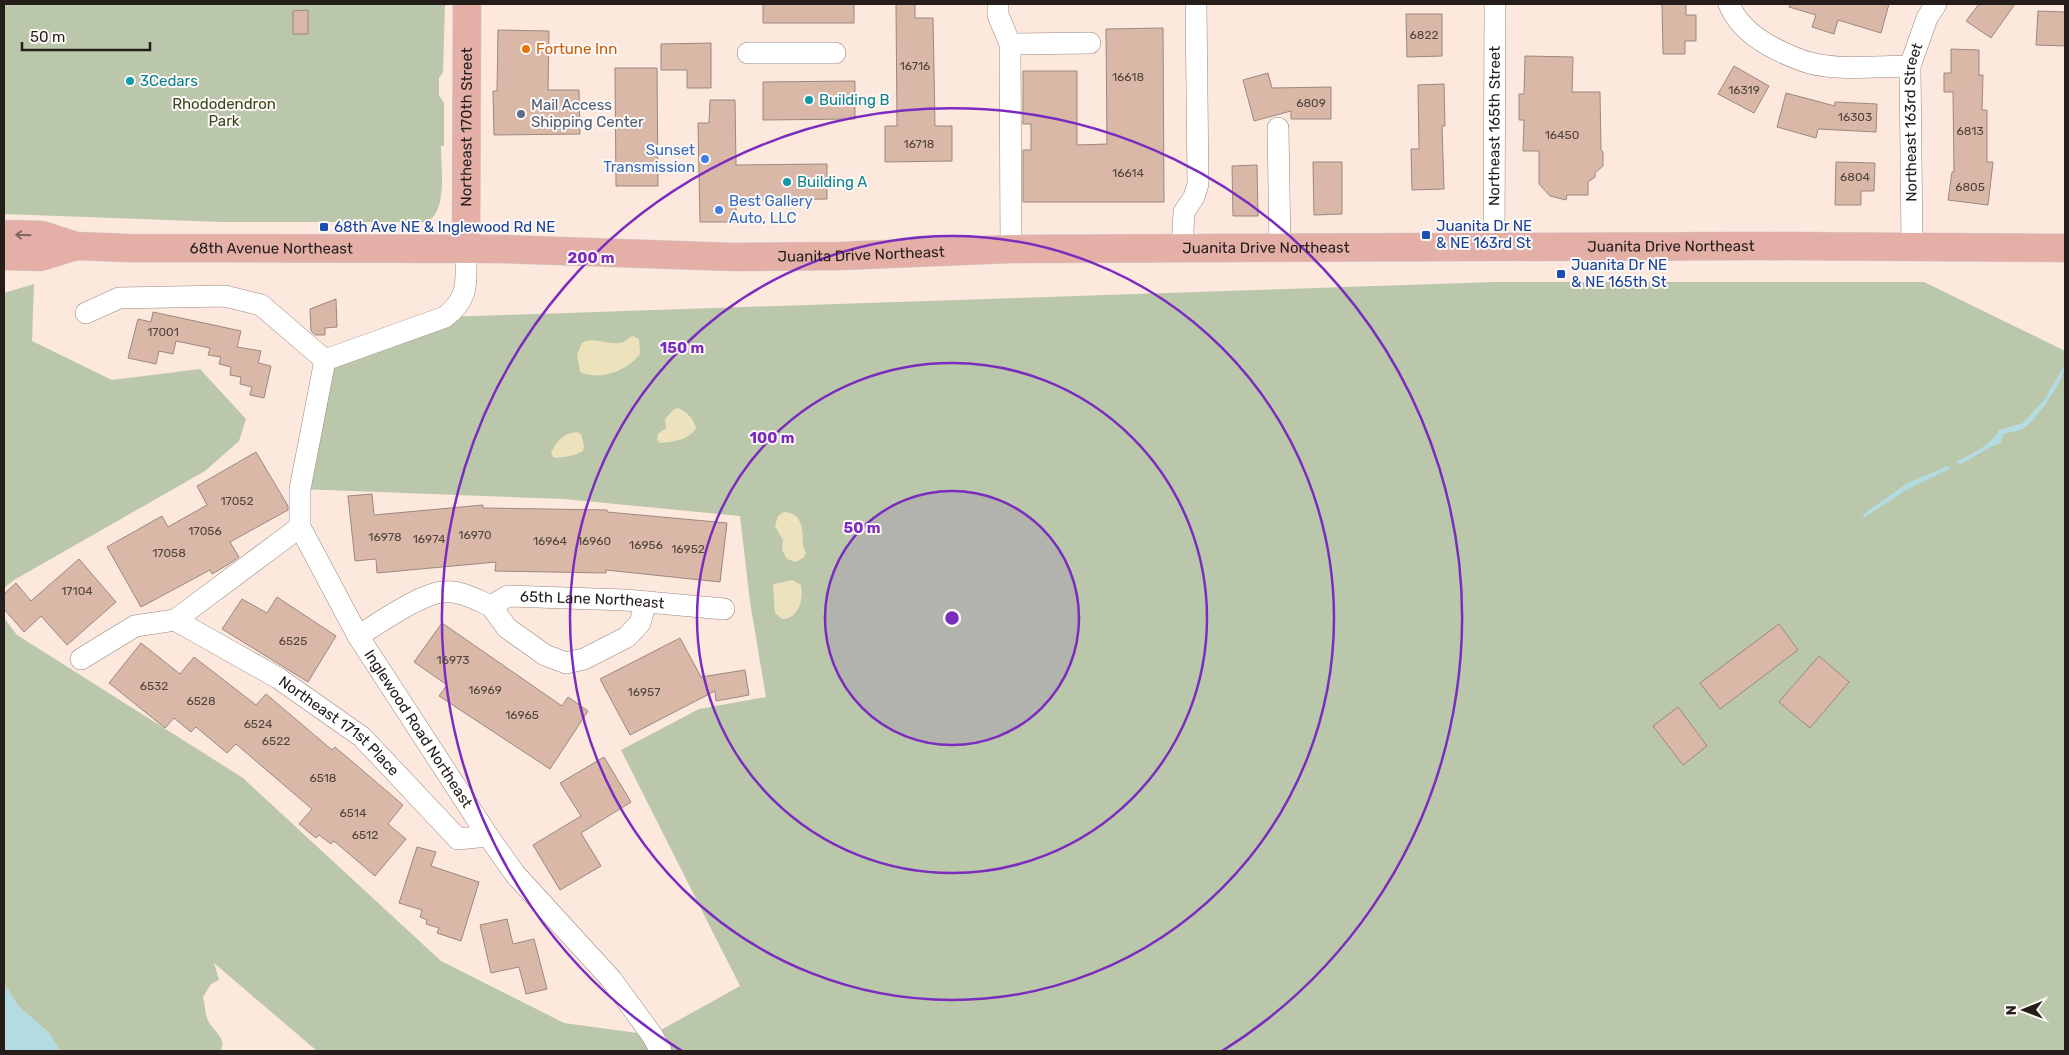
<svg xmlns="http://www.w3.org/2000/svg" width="2069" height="1055" viewBox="0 0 2069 1055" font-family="Rubik,sans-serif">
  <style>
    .green { fill: #bac7aa }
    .sand { fill: #ece3bd }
    .water { fill: #b2dce1 }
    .building { fill: #d9b8a8; stroke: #9b887f }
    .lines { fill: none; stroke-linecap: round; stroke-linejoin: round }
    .minor-casing { stroke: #99867d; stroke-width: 22 }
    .major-casing { stroke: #d3d2d1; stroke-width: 29 }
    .minor { stroke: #fff; stroke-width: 21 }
    .major { stroke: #e3afa7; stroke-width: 28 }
    .oneway { stroke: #846660 }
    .ring { fill: none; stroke: #7b2cbf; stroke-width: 2.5 }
    .food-dot { fill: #e8710a; stroke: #fdf8f6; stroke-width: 2 }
    .culture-dot { fill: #0f9aa8; stroke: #fdf8f6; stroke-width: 2 }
    .service-dot { fill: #5c6f8a; stroke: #fdf8f6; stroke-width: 2 }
    .shop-dot { fill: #3f7fe0; stroke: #fdf8f6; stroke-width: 2 }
    .transit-dot { fill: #1a4fb4; stroke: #fdf8f6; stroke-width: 2 }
    .labels { text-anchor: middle; stroke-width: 4; stroke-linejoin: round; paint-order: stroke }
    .number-label { font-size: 12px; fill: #51443d }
    .food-label { font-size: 15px; fill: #c56008; stroke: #fdf8f6; text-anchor: start }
    .culture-label { font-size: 15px; fill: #0d838f; stroke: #fdf8f6; text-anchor: start }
    .park-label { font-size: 15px; fill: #364819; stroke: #fdf8f6 }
    .service-label { font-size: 15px; fill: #4e5e75; stroke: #fdf8f6; text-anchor: start }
    .street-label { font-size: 15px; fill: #241d19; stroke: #fdf8f6 }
    .shop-label { font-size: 15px; fill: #366cbe; stroke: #fdf8f6; text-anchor: end }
    .transit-label { font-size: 15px; fill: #164399; stroke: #fdf8f6; text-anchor: start }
    .centre { fill: #7b2cbf; stroke: #fdf8f6; stroke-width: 2.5 }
    .ring-label { font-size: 15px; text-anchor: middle; font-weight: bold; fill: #7b2cbf; stroke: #fdf8f6; stroke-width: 4; stroke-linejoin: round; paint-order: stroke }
  </style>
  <rect width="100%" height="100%" fill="#fce8dd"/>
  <!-- green -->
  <path class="green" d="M4,4H445L443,72L439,78V95L444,103V146H441C441,167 448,213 426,222H222L4,214Z
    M1495,282H1924L2065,351V1051H317L214,963L219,980L211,984L203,997C205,1004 205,1014 208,1021C214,1031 228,1040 220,1051H60L49,1033L18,1006L4,983V618L17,635L243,778L441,961L564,1023L652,1035L740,986L621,750L699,709L766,697L750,602L740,516L564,499L300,489L325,360L445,317Z
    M34,284L32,341L112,380L200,369L246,419L239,441L205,471L14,580L4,588V293Z"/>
  <!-- sand -->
  <path class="sand" d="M633,336L639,339L640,354C627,371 600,381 580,372L577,354L582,343C595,334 616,352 630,337Z
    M678,408C687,412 694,419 696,428C689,440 673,442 660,443L657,440L658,434L666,428L665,419L674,409Z
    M576,432L581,434L584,446L583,451C575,456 564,457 555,458L553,457L551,453C557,441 562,434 576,432Z
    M784,512C801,513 803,527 803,541C802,545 805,549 806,553L803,558L796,562L787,559L782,550L783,540L775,526L778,516Z
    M792,580L801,585C804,600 798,619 782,619L775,613L773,586L774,584Z"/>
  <!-- water -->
  <path class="water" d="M2065,364C2065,379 2036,422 2022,429C2017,432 2009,432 2003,434L2001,443C1987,447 1975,457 1961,464L1955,462C1972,454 1990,446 1999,430L2023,423L2044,400Z
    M1947,466L1951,468L1908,489L1862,519L1865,513L1906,484Z
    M4,983L18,1006L49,1033L60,1051H4Z"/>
  <!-- building -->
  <path class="building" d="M763,4H854V23H763Z
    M896,4H915V18H933L935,126H952V161L885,162V126H897Z
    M1662,4H1686V15H1696V41H1685V54H1663Z
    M1790,4H1889L1881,33L1838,20L1834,34L1812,27L1816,15L1789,7Z
    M1979,4H2015L1991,38L1966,21Z
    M308,10V34H293V11Z
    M2038,11L2065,12V46L2036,45Z
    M1406,14H1442V56L1407,57Z
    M1163,28L1164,202H1023V150H1031V124H1023V71H1077V145L1107,144L1106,29Z
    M498,30L549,31L548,90H579L580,134L494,135L493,91H497Z
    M711,43V88H687V70H661V44Z
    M1951,49L1979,50V75H1983L1982,110H1987V162H1993L1988,205L1948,200L1952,172H1954L1953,92H1944V73H1951Z
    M1525,56L1573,57L1572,92H1600L1601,150L1603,152V166L1595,173V177L1588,182V195H1567L1566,200L1550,196L1539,184V151H1523L1524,120H1519V94H1524Z
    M1734,66L1769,86L1754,113L1718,94Z
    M615,68H657L658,186H616Z
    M1268,73L1272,88L1331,87V119H1291V111L1254,121L1243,80Z
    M855,81V119L763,120V82Z
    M1444,84L1445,126H1442L1444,189L1412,190L1411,149H1419L1418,85Z
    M1786,93L1835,106V102L1877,104L1876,132L1818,129L1816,138L1777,127Z
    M710,100H735L736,165L827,164V199L736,200V222H700L698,123H709Z
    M1313,162H1342V214L1314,215Z
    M1836,162L1875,163L1874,191H1861V205H1835Z
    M1257,165L1258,216H1233L1232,166Z
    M336,299L337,327L325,328V335H315L311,331L310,309Z
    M153,312L241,331L237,347L261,351L258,363L271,366L264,398L250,395L252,387L240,384L241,377L230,375L231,367L219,364L221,357L208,355L210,348L176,341L173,354L159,351L156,364L128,358L138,319L151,322Z
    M256,452L288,506V510L230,542L239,557L229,564L212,574L210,570L141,607L107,547L162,516L168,527L207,505L197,486Z
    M372,494L374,515L483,505V508L607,510V512L727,523L720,582L606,570V573L495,571L496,562L377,573L376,559L355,561L348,496Z
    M79,559L116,602L67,645L41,616L24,632L4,609V594L16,583L31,601Z
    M277,597L336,636L308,682L222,629L242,599L267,613Z
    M442,623L562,706L568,697L588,711L550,769L439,696L447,685L414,662Z
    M1779,624L1798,650L1720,709L1700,683Z
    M680,638L701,677L745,670L749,695L716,701L715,691L630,735L600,679Z
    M141,643L180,674L194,657L256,705L266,694L332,750L335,747L403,805L388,824L406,839L375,876L334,841L331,844L319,835L316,838L299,824L312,809L236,744L227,753L196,727L191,732L174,718L165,728L109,683Z
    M1819,656L1849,682L1810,728L1779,702Z
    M1678,707L1707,746L1683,765L1653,726Z
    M604,757L631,802L581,833L601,866L560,890L533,845L581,816L560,783Z
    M417,847L436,852L431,866L479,882L461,941L437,933L439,928L426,924L427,920L420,917L422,910L399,903Z
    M507,919L513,944L534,939L547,989L526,994L519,967L491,973L480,925Z"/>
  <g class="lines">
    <!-- minor casing -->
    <g class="minor-casing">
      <g id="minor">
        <path d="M998,4V15L1010,44L1011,249"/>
        <path d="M1729,4C1736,22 1751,35 1768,45C1781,52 1795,59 1810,63C1840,71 1879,66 1910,66"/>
        <path d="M1010,44L1090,43"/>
        <path d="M748,53H835"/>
        <path d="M1278,128L1280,248"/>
        <path id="s1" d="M1912,246L1910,66L1927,18L1936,4"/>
        <path id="s2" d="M1494,247L1495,4"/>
        <path id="s3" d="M466,249C465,279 472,296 445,317L325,360L300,489V527L358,636L488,836L515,874L611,979L652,1035L661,1051"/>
        <path d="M1182,249L1184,212L1194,197L1198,184L1196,4"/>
        <path d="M86,313L119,298L225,296L261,305L325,360"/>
        <path d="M491,606L507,628L545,655L566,663L584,659L627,637L640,623L646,602"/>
        <path id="s4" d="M175,620L278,678L362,737L458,839L488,836"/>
        <path id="s5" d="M358,636C378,624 421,593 444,592C460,590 477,600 491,606L508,596L625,600L724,609"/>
        <path d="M81,659L135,626L175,620L300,527"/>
      </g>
    </g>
    <!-- major casing -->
    <g class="major-casing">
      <g id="major">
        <path id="s6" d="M4,234L42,235L76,246L128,248L500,249L734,257L840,256L1011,249L1222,248L1760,246L2065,248"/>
        <path id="s7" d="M466,249L467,4"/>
        <path d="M4,256L40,257L76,246"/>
      </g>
    </g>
    <!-- minor -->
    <use href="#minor" class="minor"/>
    <!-- major -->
    <use href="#major" class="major"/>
  </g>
  <!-- one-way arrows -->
  <defs><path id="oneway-shaft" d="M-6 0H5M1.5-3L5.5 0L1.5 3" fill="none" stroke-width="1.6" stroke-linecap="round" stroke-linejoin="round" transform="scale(1.25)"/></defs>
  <use class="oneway" href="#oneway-shaft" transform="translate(23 235) rotate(-178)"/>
  <!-- distance rings -->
  <circle cx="952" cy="618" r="127" fill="#7b2cbf" fill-opacity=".12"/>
  <g class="ring">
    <circle cx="952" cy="618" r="127"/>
    <circle cx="952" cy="618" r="255"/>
    <circle cx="952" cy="618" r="382"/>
    <path d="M682 1051A510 510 0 1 1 1222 1051"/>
  </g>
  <!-- markers -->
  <circle class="food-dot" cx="526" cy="49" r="5"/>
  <g class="culture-dot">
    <circle cx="130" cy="81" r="5"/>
    <circle cx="809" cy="100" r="5"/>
    <circle cx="787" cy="182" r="5"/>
  </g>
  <circle class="service-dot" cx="521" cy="114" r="5"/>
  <g class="shop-dot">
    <circle cx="705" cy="159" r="5"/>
    <circle cx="719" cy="210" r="5"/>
  </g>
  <g class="transit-dot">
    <rect x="319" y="222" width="10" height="10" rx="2.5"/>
    <rect x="1421" y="230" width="10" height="10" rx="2.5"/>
    <rect x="1556" y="269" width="10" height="10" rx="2.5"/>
  </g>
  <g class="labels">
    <!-- number labels -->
    <g class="number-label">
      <text x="1424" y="39">6822</text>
      <text x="915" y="70">16716</text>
      <text x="1128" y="81">16618</text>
      <text x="1744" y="94">16319</text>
      <text x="1311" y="107">6809</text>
      <text x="1855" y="121">16303</text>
      <text x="1970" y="135">6813</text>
      <text x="1562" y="139">16450</text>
      <text x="919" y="148">16718</text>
      <text x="1128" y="177">16614</text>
      <text x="1855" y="181">6804</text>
      <text x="1970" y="191">6805</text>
      <text x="163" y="336">17001</text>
      <text x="237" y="505">17052</text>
      <text x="205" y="535">17056</text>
      <text x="475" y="539">16970</text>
      <text x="385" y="541">16978</text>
      <text x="429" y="543">16974</text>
      <text x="550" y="545">16964</text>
      <text x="594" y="545">16960</text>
      <text x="646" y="549">16956</text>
      <text x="688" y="553">16952</text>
      <text x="169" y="557">17058</text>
      <text x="77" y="595">17104</text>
      <text x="293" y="645">6525</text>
      <text x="453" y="664">16973</text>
      <text x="154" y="690">6532</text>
      <text x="485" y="694">16969</text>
      <text x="644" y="696">16957</text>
      <text x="201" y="705">6528</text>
      <text x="522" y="719">16965</text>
      <text x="258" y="728">6524</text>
      <text x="276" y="745">6522</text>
      <text x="323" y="782">6518</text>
      <text x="353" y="817">6514</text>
      <text x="365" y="839">6512</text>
    </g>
    <!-- food labels -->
    <g class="food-label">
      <text x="536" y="54">Fortune Inn</text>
    </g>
    <!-- culture labels -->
    <g class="culture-label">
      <text x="140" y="86">3Cedars</text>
      <text x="819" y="105">Building B</text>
      <text x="797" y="187">Building A</text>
    </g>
    <!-- park labels -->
    <g class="park-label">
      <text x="224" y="109">Rhododendron<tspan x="224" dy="17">Park</tspan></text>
    </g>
    <!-- service labels -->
    <g class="service-label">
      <text x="531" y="110">Mail Access<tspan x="531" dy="17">Shipping Center</tspan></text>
    </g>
    <!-- street labels -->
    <g class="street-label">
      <text dy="5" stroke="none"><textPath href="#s1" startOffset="124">Northeast 163rd Street</textPath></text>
      <text dy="5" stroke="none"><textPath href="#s2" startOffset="121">Northeast 165th Street</textPath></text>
      <text dy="5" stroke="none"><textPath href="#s7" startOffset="122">Northeast 170th Street</textPath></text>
      <text dy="5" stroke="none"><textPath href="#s6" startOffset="1669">Juanita Drive Northeast</textPath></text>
      <text dy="5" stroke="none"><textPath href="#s6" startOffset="269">68th Avenue Northeast</textPath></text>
      <text dy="5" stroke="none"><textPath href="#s6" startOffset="1264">Juanita Drive Northeast</textPath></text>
      <text dy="5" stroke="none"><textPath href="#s6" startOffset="859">Juanita Drive Northeast</textPath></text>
      <text dy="5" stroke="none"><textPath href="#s5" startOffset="251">65th Lane Northeast</textPath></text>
      <text dy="5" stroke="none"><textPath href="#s4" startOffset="196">Northeast 171st Place</textPath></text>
      <text dy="5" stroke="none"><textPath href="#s3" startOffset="606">Inglewood Road Northeast</textPath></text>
    </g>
    <!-- shop labels -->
    <g class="shop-label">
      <text x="695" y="155">Sunset<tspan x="695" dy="17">Transmission</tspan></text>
      <text x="729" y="206" text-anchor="start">Best Gallery<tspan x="729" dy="17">Auto, LLC</tspan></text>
    </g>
    <!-- transit labels -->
    <g class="transit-label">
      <text x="1436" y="231">Juanita Dr NE<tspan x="1436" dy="17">&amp; NE 163rd St</tspan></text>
      <text x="334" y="232">68th Ave NE &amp; Inglewood Rd NE</text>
      <text x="1571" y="270">Juanita Dr NE<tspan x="1571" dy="17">&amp; NE 165th St</tspan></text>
    </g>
  </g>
  <circle cx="952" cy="618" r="8" class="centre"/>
  <g class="ring-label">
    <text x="591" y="263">200 m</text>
    <text x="682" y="353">150 m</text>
    <text x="772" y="443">100 m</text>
    <text x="862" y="533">50 m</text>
  </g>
  <!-- border -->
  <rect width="2069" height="1055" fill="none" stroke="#241d19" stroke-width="10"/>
  <!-- north arrow -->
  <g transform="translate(2024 1010) rotate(269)" stroke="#fdf8f6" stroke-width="4" paint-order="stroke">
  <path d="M0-4L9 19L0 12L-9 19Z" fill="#241d19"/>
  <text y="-8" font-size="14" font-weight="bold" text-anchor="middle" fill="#241d19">N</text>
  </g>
  <!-- scale -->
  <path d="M22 42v8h128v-8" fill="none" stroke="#241d19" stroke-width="2.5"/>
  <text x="30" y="42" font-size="15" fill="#241d19" stroke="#fdf8f6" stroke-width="4" paint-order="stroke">50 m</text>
</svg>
